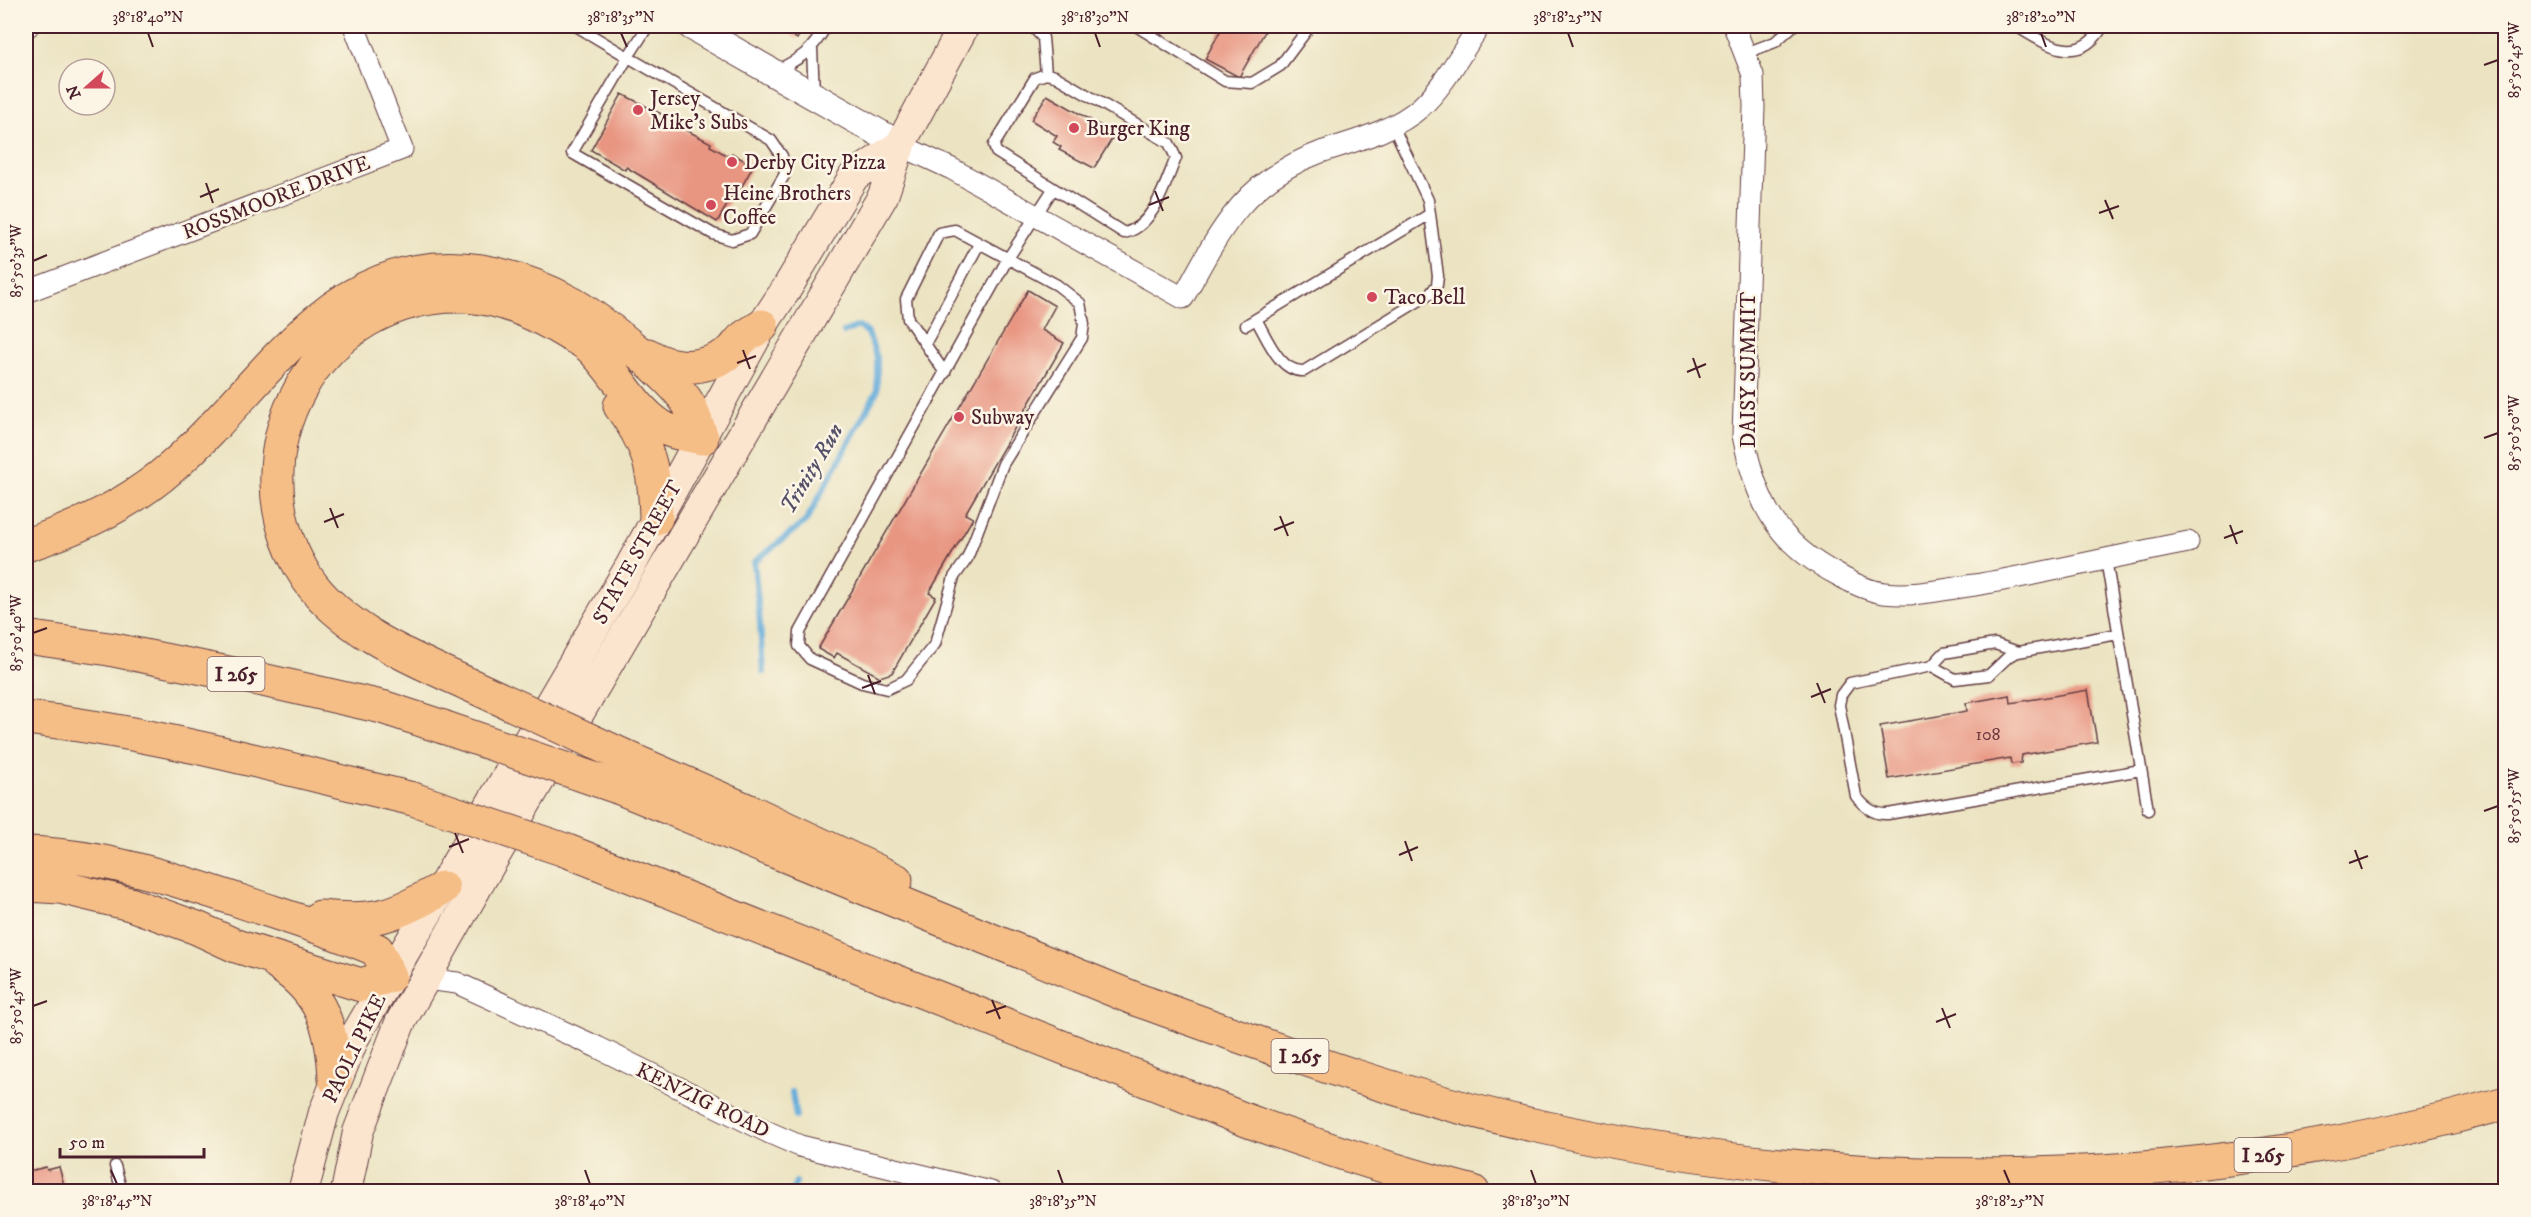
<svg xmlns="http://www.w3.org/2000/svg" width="2531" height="1217" viewBox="0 0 2531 1217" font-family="'IM FELL DW Pica',serif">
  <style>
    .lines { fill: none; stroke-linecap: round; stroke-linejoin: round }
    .stream { stroke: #63acda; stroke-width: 6 }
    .building { fill: #e89682 }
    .service-casing { stroke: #623c42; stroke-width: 13 }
    .minor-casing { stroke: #623c42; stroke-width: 23 }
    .tertiary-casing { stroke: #623c42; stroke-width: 29 }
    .secondary-casing { stroke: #623c42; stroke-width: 32 }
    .motorway-casing { stroke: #623c42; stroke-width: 35 }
    .service { stroke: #fff; stroke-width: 10 }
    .minor { stroke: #fff; stroke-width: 21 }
    .tertiary { stroke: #fff; stroke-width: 27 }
    .secondary { stroke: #fbe5cf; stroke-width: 30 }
    .motorway { stroke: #f6be87; stroke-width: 33 }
    .motorway-bridge-casing { stroke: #623c42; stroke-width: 35; stroke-linecap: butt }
    .motorway-bridge { stroke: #f6be87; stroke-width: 33 }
    .ticks { fill: none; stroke: #4a1f2b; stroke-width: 2 }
    .poi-dot { fill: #d1495b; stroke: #fcf5e5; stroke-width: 2 }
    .labels { text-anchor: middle; stroke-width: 5; stroke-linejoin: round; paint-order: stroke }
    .number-label { font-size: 18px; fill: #723d41 }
    .shield { fill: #fcf5e5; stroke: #7f5f63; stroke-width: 1.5 }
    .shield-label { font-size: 20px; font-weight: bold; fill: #4a1f2b }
    .poi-label { font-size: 21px; fill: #4a1f2b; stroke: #fcf5e5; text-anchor: start }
    .street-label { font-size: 21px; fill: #4a1f2b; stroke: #fcf5e5 }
    .water-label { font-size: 22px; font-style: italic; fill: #535068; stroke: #fcf5e5 }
    .neatline { fill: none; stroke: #4a1f2b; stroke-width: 2 }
    .ticks-label { font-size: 15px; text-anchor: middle; fill: #4a1f2b }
  </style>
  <rect width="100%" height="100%" fill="#fcf5e5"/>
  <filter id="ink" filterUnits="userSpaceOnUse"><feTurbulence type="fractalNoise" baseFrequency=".0167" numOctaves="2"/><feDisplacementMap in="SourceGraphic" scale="12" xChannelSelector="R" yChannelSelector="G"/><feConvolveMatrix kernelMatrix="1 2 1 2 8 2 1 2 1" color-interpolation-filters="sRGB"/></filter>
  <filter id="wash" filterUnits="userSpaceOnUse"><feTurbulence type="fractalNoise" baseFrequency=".008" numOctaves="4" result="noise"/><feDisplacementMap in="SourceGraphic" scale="24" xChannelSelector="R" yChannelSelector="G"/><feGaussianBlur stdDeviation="1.35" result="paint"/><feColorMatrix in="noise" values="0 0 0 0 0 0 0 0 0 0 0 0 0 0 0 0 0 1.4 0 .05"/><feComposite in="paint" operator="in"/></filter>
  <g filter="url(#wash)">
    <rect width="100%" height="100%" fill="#ebe3c1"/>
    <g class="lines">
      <!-- stream -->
      <path class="stream" d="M763,672L760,623L754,562L806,521L877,391V358L868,333L859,326L844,332
        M792,1092L796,1117
        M792,1192L796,1182"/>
    </g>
    <g id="blocks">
      <!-- building -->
      <path class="building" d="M791,26H805L797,39L787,32Z
        M1223,26H1268L1239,77L1205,59Z
        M622,94L667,117L665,119L711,143L710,146L730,157L732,153L753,166L742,186L739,185L717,222L626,167L625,170L591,150Z
        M1047,95L1115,134L1094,168L1059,150L1061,147L1053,142L1057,136L1031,120Z
        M1028,290L1055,306L1042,330L1064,343L965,514L973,518L929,593L936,597L892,673L880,677L837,653L834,658L818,649Z
        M2088,690L2097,742L2022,755L2021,763L2011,764L2010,758L1889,779L1880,726L1967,711L1966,703L2010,695L2011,703Z
        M46,1167L47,1170L59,1167L66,1192H26V1172Z"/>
    </g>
  </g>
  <g filter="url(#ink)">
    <use href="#blocks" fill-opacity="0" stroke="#623c42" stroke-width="1.5"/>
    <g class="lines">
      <!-- service casing -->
      <g class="service-casing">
        <path id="service" d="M576,26L628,57L648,26
          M1032,26L1043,38L1046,74
          M1136,26L1225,81L1252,83L1280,66L1310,26
          M2016,26C2047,45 2079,67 2103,26
          M812,49L814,93
          M1746,53L1775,42L1793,26
          M628,57L771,140L782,156L785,174L750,234L732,240L713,234L572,153Z
          M774,72C801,58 811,53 826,26
          M1046,74L1055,76L1169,143L1176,158C1165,183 1154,227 1124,233L996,152L994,145L1035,78Z
          M1256,319C1267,338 1280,373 1304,371L1430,294L1437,285L1438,276L1430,214
          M1246,325L1430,214L1428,200L1392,124
          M925,344L979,244
          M945,373L908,319L906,299L939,233L955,230L1057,285L1080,303L1084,324L1082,338L1003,464L967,559L954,577L935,644L906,680L887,689L862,683L810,659L799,646L800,632L1007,260L1053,189
          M2106,559L2148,810
          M2118,634L2018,652L2009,656L1989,675L1955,679L1932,666L1850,683L1841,695L1839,705L1856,796C1864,807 1874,815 1888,814L2141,770
          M1932,666L1944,653L1995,644L2018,652
          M115,1166L122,1192"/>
      </g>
      <!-- minor casing -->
      <g class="minor-casing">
        <path id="minor" d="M26,26H28
          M1734,26L1753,75L1754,107L1743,435C1756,502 1776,543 1838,575C1852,583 1868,591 1884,593C1914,597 1945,589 1975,585C2046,573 2117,556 2188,542
          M900,145L952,169L1183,298C1220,230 1244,180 1321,152C1354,141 1394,131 1421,107C1446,84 1460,53 1480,26
          M26,292L402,149L354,26
          M426,979L457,983L597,1047L770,1133L800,1146L991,1192"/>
      </g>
      <!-- tertiary casing -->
      <g class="tertiary-casing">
        <path id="tertiary" d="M691,26L900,145"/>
      </g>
      <!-- secondary casing -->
      <g class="secondary-casing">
        <path id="secondary" d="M303,1192L324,1112L354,1038L631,565L762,326L787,288L854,176L900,145
          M346,1192L358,1132L400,1023L482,878L883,196L900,145L964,26"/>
      </g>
      <!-- motorway casing -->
      <g class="motorway-casing">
        <path id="motorway" d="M648,355C673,371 704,370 729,353C734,350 737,344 742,339C748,334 756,330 762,326
          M620,406C649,444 655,471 656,518
          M26,545C79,528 130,504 172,467C224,422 264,365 316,321C397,253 483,255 573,304C601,320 673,377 689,405C694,415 698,427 702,438
          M26,637L109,649L258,679L382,707L443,727
          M468,684C413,659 342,630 307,578C226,454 318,291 465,296C503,298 536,314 567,333C574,337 583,341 590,347C614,369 632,407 659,425C670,433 688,435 702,438
          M26,718C156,732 285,769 413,799
          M637,762L756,814L896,880
          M620,788L1138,1000C1267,1046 1399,1096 1533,1125C1853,1197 2189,1192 2506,1103
          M565,850L1246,1120C1321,1148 1396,1171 1473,1192
          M26,853C104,855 178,880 252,905C294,919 337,932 377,950L390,976L361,985L236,946L197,928L130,904L60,887L26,885
          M320,917C377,923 393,916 443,888
          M279,965C322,993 333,1029 335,1079"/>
      </g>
      <!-- service -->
      <use href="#service" class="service"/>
      <!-- minor -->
      <use href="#minor" class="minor"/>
      <!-- tertiary -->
      <use href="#tertiary" class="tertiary"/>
      <!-- secondary -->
      <use href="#secondary" class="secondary"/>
      <!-- motorway -->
      <use href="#motorway" class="motorway"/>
      <!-- motorway-bridge casing -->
      <g class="motorway-bridge-casing">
        <path id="motorway-bridge" d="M468,684L637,762
          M443,727L620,788
          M413,799L565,850"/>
      </g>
      <!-- motorway-bridge -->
      <use href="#motorway-bridge" class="motorway-bridge"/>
    </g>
  </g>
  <!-- ticks -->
  <path class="ticks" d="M148,33L153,47M621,33L627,47M1095,33L1100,47M1568,33L1573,47M2041,33L2046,47M2484,65L2498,60M206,183L213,203M1155,191L1163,211M200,197L219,189M2105,200L2113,219M1149,205L1169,197M2099,213L2119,206M33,261L47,255M743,350L750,369M1693,358L1700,378M737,363L756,356M1687,372L1706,364M2484,438L2498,433M330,508L338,528M1280,516L1288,536M324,522L344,514M2230,525L2237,544M1274,530L1294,522M2224,538L2243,531M33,633L47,628M868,675L875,694M1817,683L1825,703M862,688L881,681M1811,697L1831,689M2484,811L2498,806M455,833L463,853M1405,841L1412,861M449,847L469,839M2355,850L2362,869M1399,855L1418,847M2349,863L2368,856M992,1000L1000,1019M33,1006L47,1001M1942,1008L1950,1028M986,1013L1006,1006M1936,1022L1956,1014M111,1170L117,1184M585,1170L590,1184M1058,1170L1063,1184M1531,1170L1536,1184M2004,1170L2010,1184"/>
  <!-- markers -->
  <g class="poi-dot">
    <circle cx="638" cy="110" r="6"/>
    <circle cx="1074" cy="128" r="6"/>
    <circle cx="732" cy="162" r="6"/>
    <circle cx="711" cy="205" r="6"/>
    <circle cx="1372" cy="297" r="6"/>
    <circle cx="959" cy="417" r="6"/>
  </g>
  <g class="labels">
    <!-- number labels -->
    <g class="number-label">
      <text x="1988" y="740">108</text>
    </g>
    <!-- shield labels -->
    <g class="shield">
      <rect x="207.5" y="657" width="57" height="34" rx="4.5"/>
      <rect x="1271.5" y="1039" width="57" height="34" rx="4.5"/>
      <rect x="2234.5" y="1138" width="57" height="34" rx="4.5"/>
    </g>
    <g class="shield-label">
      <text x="236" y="681">I 265</text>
      <text x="1300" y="1063">I 265</text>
      <text x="2263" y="1162">I 265</text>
    </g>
    <!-- poi labels -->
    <g class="poi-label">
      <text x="650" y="105">Jersey<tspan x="650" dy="24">Mike's Subs</tspan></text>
      <text x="1086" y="135">Burger King</text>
      <text x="744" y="169">Derby City Pizza</text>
      <text x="723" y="200">Heine Brothers<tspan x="723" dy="24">Coffee</tspan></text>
      <text x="1384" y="304">Taco Bell</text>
      <text x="971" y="424">Subway</text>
    </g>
    <!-- street labels -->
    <g class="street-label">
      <text transform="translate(276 197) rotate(-21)" y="7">ROSSMOORE DRIVE</text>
      <text transform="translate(1748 370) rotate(-90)" y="7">DAISY SUMMIT</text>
      <text transform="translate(637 552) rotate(-61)" y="7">STATE STREET</text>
      <text transform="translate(354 1048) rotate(-64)" y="7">PAOLI PIKE</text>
      <text transform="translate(703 1100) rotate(26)" y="7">KENZIG ROAD</text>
    </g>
    <!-- water labels -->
    <g class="water-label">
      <text transform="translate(811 468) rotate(-59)" y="8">Trinity Run</text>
    </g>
  </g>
  <!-- margin -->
  <rect width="2531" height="1217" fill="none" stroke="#fcf5e5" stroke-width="66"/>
  <!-- north arrow -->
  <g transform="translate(87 87) rotate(249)"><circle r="28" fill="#fcf5e5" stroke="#b59f9b" stroke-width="1.5"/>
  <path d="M0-4.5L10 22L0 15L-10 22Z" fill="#d1495b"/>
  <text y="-9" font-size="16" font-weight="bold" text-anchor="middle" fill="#4a1f2b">N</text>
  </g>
  <!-- scale -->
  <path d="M60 1148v9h144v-9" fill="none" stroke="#4a1f2b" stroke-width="3"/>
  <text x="69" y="1148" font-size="18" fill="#4a1f2b" stroke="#fcf5e5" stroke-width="4.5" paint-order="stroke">50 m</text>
  <rect x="33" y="33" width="2465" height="1151" class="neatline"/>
  <g class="ticks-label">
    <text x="148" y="22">38°18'40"N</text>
    <text x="621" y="22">38°18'35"N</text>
    <text x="1095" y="22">38°18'30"N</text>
    <text x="1568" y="22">38°18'25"N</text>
    <text x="2041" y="22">38°18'20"N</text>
    <text transform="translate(2514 60) rotate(-90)" y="5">85°50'45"W</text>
    <text transform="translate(16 261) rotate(-90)" y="5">85°50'35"W</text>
    <text transform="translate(2514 433) rotate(-90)" y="5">85°50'50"W</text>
    <text transform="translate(16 633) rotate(-90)" y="5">85°50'40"W</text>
    <text transform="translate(2514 806) rotate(-90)" y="5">85°50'55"W</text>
    <text transform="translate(16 1006) rotate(-90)" y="5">85°50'45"W</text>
    <text x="117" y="1206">38°18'45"N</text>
    <text x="590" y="1206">38°18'40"N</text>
    <text x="1063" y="1206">38°18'35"N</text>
    <text x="1536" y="1206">38°18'30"N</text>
    <text x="2010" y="1206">38°18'25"N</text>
  </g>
</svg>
